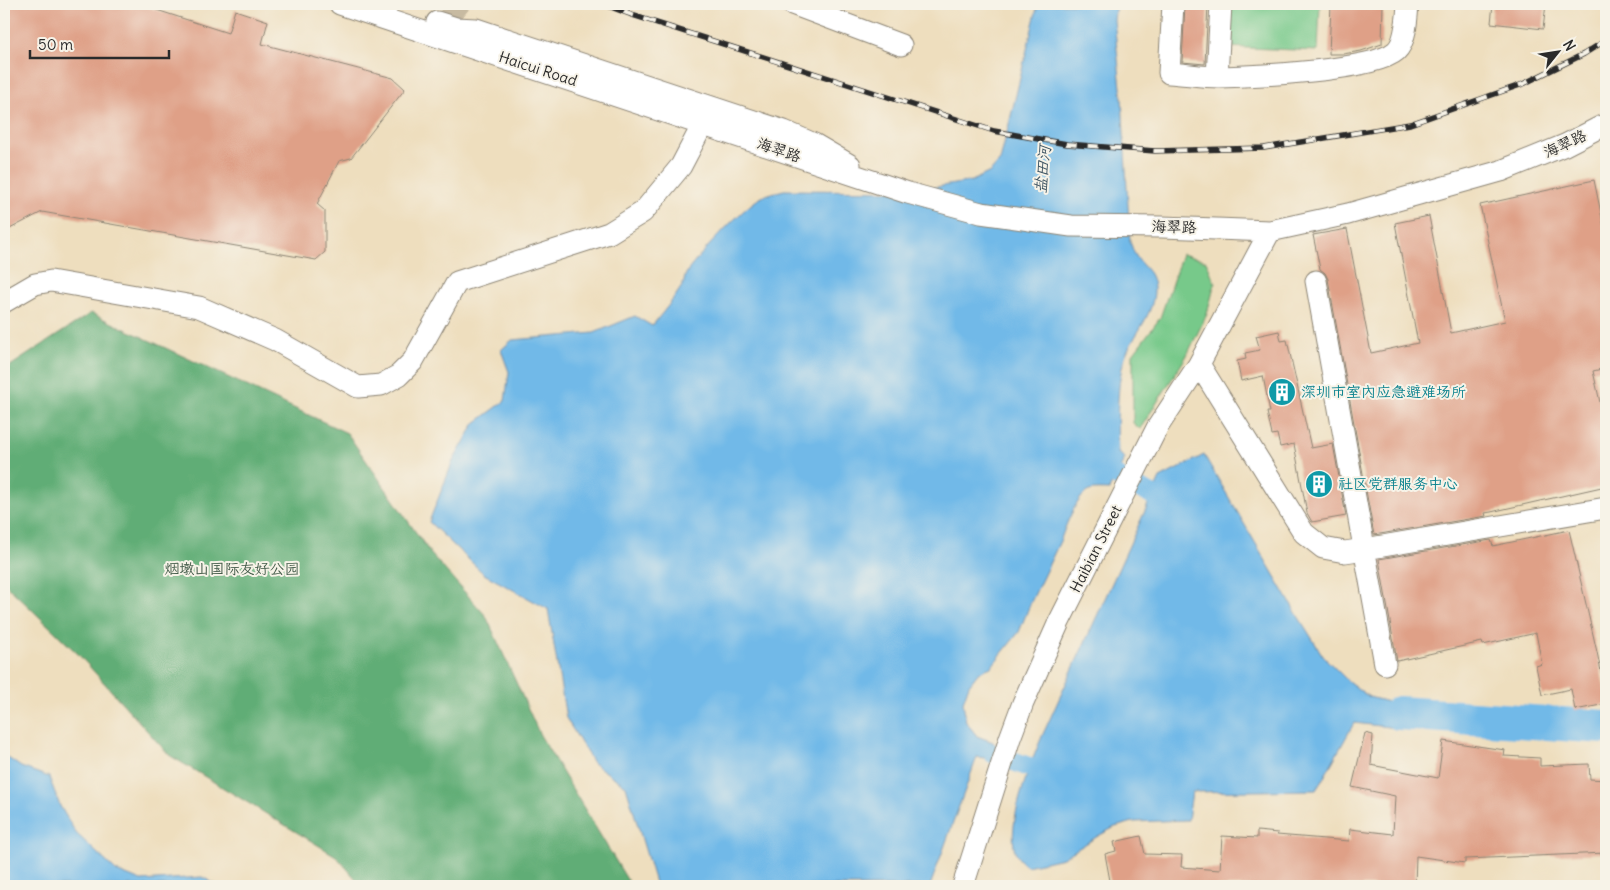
<svg xmlns="http://www.w3.org/2000/svg" width="1610" height="890" viewBox="0 0 1610 890" font-family="Delius,'LXGW WenKai TC',sans-serif">
  <style>
    .green { fill: #77c98a; stroke: #517a5a }
    .forest { fill: #61ad76; stroke: #466c50 }
    .water { fill: #71b9e8; stroke: #4e728a }
    .lines { fill: none; stroke-linecap: round; stroke-linejoin: round }
    .canal { stroke: #71b9e8; stroke-width: 20 }
    .river { stroke: #71b9e8; stroke-width: 34 }
    .building { fill: #dfa087 }
    .minor-tunnel { stroke: #c7baa1; stroke-width: 21; stroke-dasharray: 21 11; stroke-linecap: butt }
    .minor-casing { stroke: #8c8474; stroke-width: 23 }
    .minor { stroke: #fff; stroke-width: 21 }
    .rail-casing { stroke: #2b2b2b; stroke-width: 5.5 }
    .rail { stroke: #f7f3e8; stroke-width: 4; stroke-dasharray: 11; stroke-linecap: butt }
    .labels { text-anchor: middle; stroke-width: 4; stroke-linejoin: round; paint-order: stroke }
    .street-label { font-size: 15px; fill: #2b2b2b; stroke: #f7f3e8 }
    .culture-label { font-size: 15px; fill: #0d838f; stroke: #f7f3e8; text-anchor: start }
    .park-label { font-size: 15px; fill: #425a48; stroke: #f7f3e8 }
    .water-label { font-size: 16px; font-style: italic; fill: #405664; stroke: #f7f3e8 }
  </style>
  <rect width="100%" height="100%" fill="#f7f3e8"/>
  <filter id="ink" filterUnits="userSpaceOnUse"><feTurbulence type="fractalNoise" baseFrequency=".02" numOctaves="2"/><feDisplacementMap in="SourceGraphic" scale="10" xChannelSelector="R" yChannelSelector="G"/><feConvolveMatrix kernelMatrix="1 2 1 2 8 2 1 2 1" color-interpolation-filters="sRGB"/></filter>
  <filter id="wash" filterUnits="userSpaceOnUse"><feTurbulence type="fractalNoise" baseFrequency=".0096" numOctaves="4" result="noise"/><feDisplacementMap in="SourceGraphic" scale="20" xChannelSelector="R" yChannelSelector="G"/><feGaussianBlur stdDeviation="1.12" result="paint"/><feColorMatrix in="noise" values="0 0 0 0 0 0 0 0 0 0 0 0 0 0 0 0 0 1.4 0 .05"/><feComposite in="paint" operator="in"/></filter>
  <g filter="url(#wash)">
    <rect width="100%" height="100%" fill="#eedebe"/>
    <!-- green -->
    <path class="green" d="M1228,4H1320L1318,51L1226,47Z
      M1182,254L1206,261L1215,283L1207,314L1186,357L1140,429L1133,423V354L1160,318Z"/>
    <!-- forest -->
    <path class="forest" d="M91,313L347,433L431,554L486,616L540,735L631,886H362L336,856L169,755L79,655L4,583V370Z"/>
    <!-- water -->
    <path class="water" d="M1038,4H1116L1114,20L1122,98L1130,242C1132,246 1133,252 1136,256C1144,270 1152,269 1154,288C1155,313 1135,333 1126,354C1116,379 1117,426 1118,453L1125,458L1109,490C1104,490 1094,489 1089,491C1077,496 1065,527 1061,539L1031,602L1019,632L991,667L979,672L969,685L963,702L966,722L977,736L993,742L996,746L992,759L977,757L930,886H656L626,786L593,763L566,718L548,609L484,574L429,522L453,461L475,423L505,401L509,372L501,350L512,340L594,333L635,316L652,326C662,313 673,301 682,286C685,282 684,276 687,272C698,256 745,205 762,197C769,193 777,192 784,190L913,191L972,181L990,172L1000,161Z
      M1204,455L1298,616L1323,656L1348,681L1369,697L1400,705L1397,728L1354,723L1323,779L1316,790L1192,792L1188,820L1133,822L1115,827L1098,836L1063,858L1027,866C1020,861 1016,856 1014,847C1009,817 1031,762 1043,734L1160,478Z
      M4,755L21,767L49,777L60,806L76,833L116,871L141,881L202,877L219,886H4Z"/>
    <g class="lines">
      <!-- canal -->
      <path class="canal" d="M1116,476L1152,495
        M994,754L1029,767"/>
      <!-- river -->
      <path class="river" d="M1399,713L1606,727"/>
    </g>
    <g id="blocks">
      <!-- building -->
      <path class="building" d="M4,4H138L228,33L235,10L268,21L262,44L393,78L405,89L351,158L339,161L317,204L325,211V252L316,260L42,212L4,232Z
        M1185,4H1208L1205,64L1182,62Z
        M1331,4H1383L1382,44L1361,51L1343,54H1329Z
        M1493,4H1546L1543,29L1491,23Z
        M1594,180L1606,237V368L1593,371L1606,429V486L1491,512L1485,513L1486,516L1374,535L1328,279L1325,273L1320,269L1313,235L1347,229L1371,353L1418,343L1395,223L1429,216L1451,333L1505,321L1480,205Z
        M1279,331L1281,341L1287,340L1311,448L1333,444L1346,516L1312,522L1307,513L1294,444L1280,447L1277,434L1272,435L1267,412H1270L1263,376L1241,381L1237,361L1246,359L1245,353L1260,350L1256,336Z
        M1569,530L1597,652L1606,696V704L1575,710L1571,689L1542,695L1536,666L1542,664L1536,633L1483,645L1482,642L1397,661L1379,559L1491,540L1493,546Z
        M1365,733L1373,735L1371,765L1438,778L1443,741L1505,750L1504,756L1540,758V766L1589,764L1590,779L1606,780V853L1465,859V863L1416,856L1415,886H1203L1181,885V886H1111L1105,854L1116,851L1114,842L1141,836L1145,854L1182,855L1181,867L1220,870L1222,836L1257,838V831L1278,833L1277,835L1349,841L1350,829L1393,834L1395,796L1352,787Z"/>
    </g>
  </g>
  <g filter="url(#ink)">
    <use href="#blocks" fill-opacity="0" stroke="#8c8474" stroke-width="1"/>
    <g class="lines">
      <!-- minor-tunnel -->
      <path class="minor-tunnel" d="M446,4L476,29"/>
      <!-- minor casing -->
      <g class="minor-casing">
        <path id="minor" d="M340,4L908,193L981,213L1071,226L1162,227L1270,231L1348,214L1501,171L1565,145L1606,124
          M792,4L901,45
          M1173,4L1169,73C1186,74 1203,77 1219,77C1252,76 1374,71 1396,51C1406,42 1407,17 1408,4
          M437,22L456,28L476,29L784,131L814,144L850,165
          M1217,77L1221,4
          M1316,281L1385,664
          M4,302L35,284L51,281L199,307L275,340L358,387L381,385L399,375L413,361L457,282L609,233L643,212L681,166L703,124
          M1199,364L1304,533L1323,548L1345,552L1365,549L1606,508
          M963,886L1010,738L1023,703L1059,622L1157,428L1199,364L1270,231"/>
      </g>
      <!-- minor -->
      <use href="#minor" class="minor"/>
      <!-- rail casing -->
      <g class="rail-casing">
        <path id="rail" d="M603,4L632,15L994,131L1067,144L1155,151L1264,148L1410,124L1523,84L1584,54L1606,40"/>
      </g>
      <!-- rail -->
      <use href="#rail" class="rail"/>
    </g>
  </g>
  <!-- icons -->
  <defs>
    <g id="building-disc" transform="scale(1.4375)"><circle r="9.5" fill="#0f9aa8" stroke="#f7f3e8"/><path d="M-4-6H4V6H1V3H-1V6H-4ZM-2.5-4.3h1.7v1.8h-1.7ZM.8-4.3h1.7v1.8H.8ZM-2.5-1h1.7V.8h-1.7ZM.8-1h1.7V.8H.8Z" fill="#fff"/></g>
  </defs>
  <g fill-rule="evenodd">
    <use href="#building-disc" x="1282" y="392"/>
    <use href="#building-disc" x="1319" y="484"/>
  </g>
  <g class="labels">
    <!-- street labels -->
    <g class="street-label">
      <text transform="translate(538 69) rotate(18)" y="5">Haicui Road</text>
      <text transform="translate(1565 144) rotate(-25)" y="5">海翠路</text>
      <text transform="translate(779 150) rotate(19)" y="5">海翠路</text>
      <text transform="translate(1174 227) rotate(1)" y="5">海翠路</text>
      <text transform="translate(1096 549) rotate(-63)" y="5">Haibian Street</text>
    </g>
    <!-- culture labels -->
    <g class="culture-label">
      <text x="1301" y="397">深圳市室内应急避难场所</text>
      <text x="1338" y="489">社区党群服务中心</text>
    </g>
    <!-- park labels -->
    <g class="park-label">
      <text x="232" y="574">烟墩山国际友好公园</text>
    </g>
    <!-- water labels -->
    <g class="water-label">
      <text transform="translate(1042 169) rotate(-84)" y="6">盐田河</text>
    </g>
  </g>
  <!-- margin -->
  <rect width="1610" height="890" fill="none" stroke="#f7f3e8" stroke-width="20"/>
  <!-- north arrow -->
  <g transform="translate(1558 52) rotate(60)" stroke="#f7f3e8" stroke-width="4" paint-order="stroke">
  <path d="M0-4L9 19L0 12L-9 19Z" fill="#2b2b2b"/>
  <text y="-8" font-size="14" font-weight="bold" text-anchor="middle" fill="#2b2b2b">N</text>
  </g>
  <!-- scale -->
  <path d="M30 50v8h139v-8" fill="none" stroke="#2b2b2b" stroke-width="2.5"/>
  <text x="38" y="50" font-size="15" fill="#2b2b2b" stroke="#f7f3e8" stroke-width="4" paint-order="stroke">50 m</text>
</svg>
